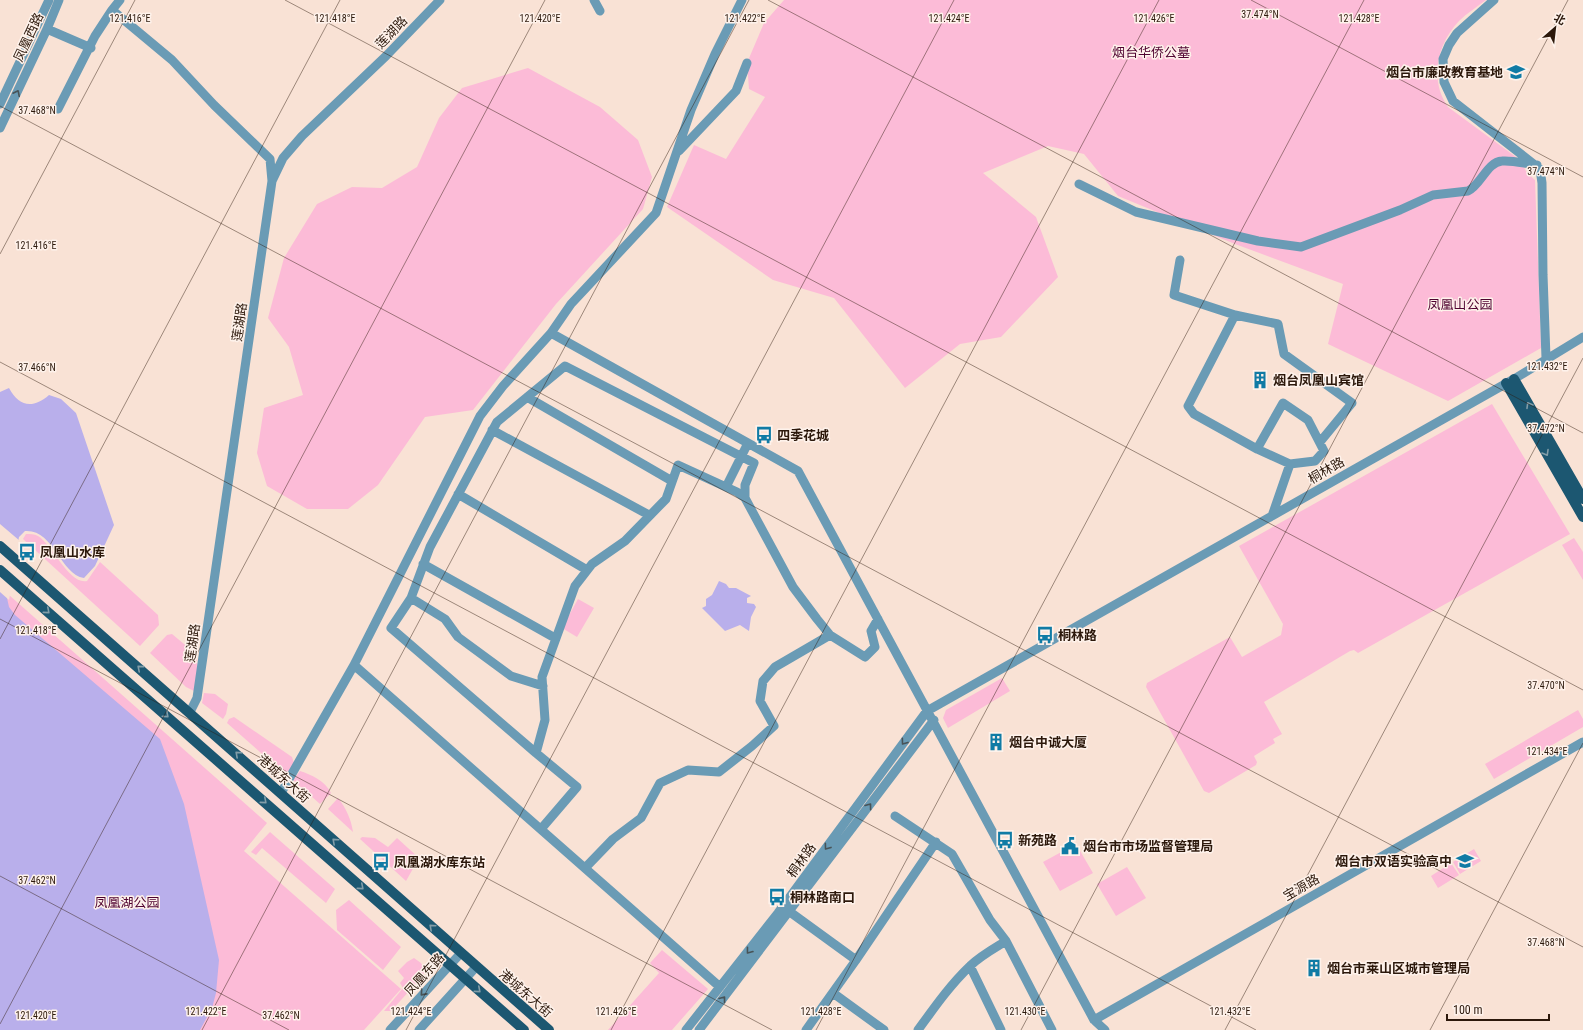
<svg xmlns="http://www.w3.org/2000/svg" width="1583" height="1030" viewBox="0 0 1583 1030" font-family="'Roboto Condensed','Noto Sans SC',sans-serif">
  <style>
    .green { fill: #fcbbd7 }
    .water { fill: #b9afeb }
    .pier { fill: #f9e2d5 }
    .lines { fill: none; stroke-linecap: round; stroke-linejoin: round }
    .minor { stroke: #6a9bb5; stroke-width: 9 }
    .major { stroke: #1c5771; stroke-width: 10 }
    .oneway { stroke: #485357 }
    .oneway2 { stroke: #829da8 }
    .ticks { fill: none; stroke: #2c180b; stroke-width: 1; stroke-opacity: 0.45 }
    .labels { text-anchor: middle; stroke-width: 3; stroke-linejoin: round; paint-order: stroke }
    .street-label { font-size: 13px; fill: #2c180b; stroke: #fef2eb }
    .park-label { font-size: 13px; fill: #4f0230; stroke: #fef2eb }
    .poi-label { font-size: 13px; font-weight: bold; fill: #2c180b; stroke: #fef2eb; text-anchor: start }
    .ticks-label { font-size: 10px; text-anchor: middle; fill: #2c180b; stroke: #fef2eb; stroke-width: 3; stroke-linejoin: round; paint-order: stroke }
  </style>
  <rect width="100%" height="100%" fill="#f9e2d5"/>
  <!-- green -->
  <path class="green" d="M784,0H1486C1477,7 1467,13 1459,21C1437,44 1429,80 1448,107L1520,160L1527,173L1535,180L1541,348L1448,401L1328,344L1343,284L1235,244L1118,196L1084,154L1048,146L983,173L1036,217L1058,277L1001,337L960,344L905,388L834,298L773,280L667,207L694,145L726,159L765,97L749,89L747,63L764,23Z
    M528,68L600,107L638,140L652,177L643,209L556,304L473,410L425,417L378,485L348,509H307L267,486L257,453L264,408L303,395L289,347L268,318L284,258L317,204L352,187L382,188L417,167L439,118L462,88Z
    M1492,404L1570,534L1358,653L1354,650L1350,651L1264,702L1282,734L1273,739L1275,743L1254,756L1257,762L1256,765L1209,793L1204,791L1146,687L1147,683L1230,637L1242,657L1281,635L1283,624L1239,546Z
    M26,534C30,534 34,534 38,536C52,544 69,585 87,581L100,562L158,615L159,625L140,646L23,539Z
    M1574,538L1583,552V580L1562,545Z
    M0,587L267,823L244,851L401,989L364,1030H0Z
    M578,599L594,608L577,637L562,628Z
    M172,634L196,654L198,671L194,691L186,687L150,653L167,635Z
    M1002,678L1010,691L948,728L943,718L946,710Z
    M204,693L215,694L228,704L226,714L223,719L202,703Z
    M1578,710L1583,719V727L1494,779L1485,764Z
    M234,717L292,757L294,763L287,776L227,723L229,719Z
    M300,771C312,775 325,781 331,793L320,804L293,780Z
    M338,798C346,808 351,819 353,832L328,809Z
    M270,832L335,889L326,903L262,848L256,855L251,852Z
    M362,837L375,838L388,847L397,838L419,858L406,881L360,839Z
    M1076,844L1093,873L1060,891L1043,862Z
    M1474,849L1481,861L1460,874L1453,862Z
    M1451,863L1459,875L1438,888L1431,876Z
    M1127,867L1146,898L1116,916L1097,884Z
    M349,900L401,947L383,970L337,930L336,910Z
    M662,950L708,989L672,1030H608L659,973L650,963Z
    M414,958L421,963L425,970L422,977L391,1011H384L403,988L400,983L404,978L398,971L407,962Z"/>
  <!-- water -->
  <path class="water" d="M9,388C19,407 33,409 49,395L61,399L76,413L114,525L95,566L84,578C60,574 54,529 25,531L19,537L7,598L9,607L15,615L160,739L184,804L219,960L216,993L212,1008L200,1030H0V392Z
    M719,581L726,584L729,588H736L751,596L747,598V603L754,604L756,607L751,617L749,631L740,625L725,631L702,608L706,606V599L712,595Z"/>
  <!-- pier -->
  <path class="pier" d="M0,524L20,541L9,600L0,592Z"/>
  <g class="lines">
    <!-- minor -->
    <path class="minor" d="M120,0L112,10L172,60L214,105L270,159L272,181
      M594,0L600,11
      M1494,0L1457,33L1449,45L1443,59L1444,82L1453,101L1540,169L1542,183L1543,275L1546,358
      M47,29L91,48
      M0,104L49,0
      M58,109L95,36L112,10
      M0,128L47,29L59,0
      M679,151L736,91L747,63
      M1079,184L1136,212L1258,241L1301,247L1400,210L1433,195L1468,191C1481,185 1487,162 1502,161C1513,160 1526,164 1537,165
      M1180,260L1174,295L1235,315L1188,406L1194,414L1257,449L1283,403L1308,420L1324,451L1315,461L1290,464L1272,516
      M1235,315L1278,324L1284,354L1352,403L1320,442
      M551,333L798,471L1094,1020L1105,1030
      M527,397L672,481
      M492,430L649,515
      M1257,449L1290,464
      M726,487L748,443
      M458,494L587,570
      M423,564L555,638
      M411,598L445,619L458,637L511,676L543,686
      M354,665L480,416L503,386L551,333L571,304L656,213L691,110L715,54L742,0
      M190,712L197,698L272,181L283,158L302,136L386,56L440,0
      M536,753L391,628L411,598L430,547L497,422L565,366L754,463L745,485V498
      M281,793L354,665L720,987
      M895,816L952,854L990,920L1006,941L1052,1030
      M541,829L577,787L536,753L545,720L542,677L575,586L592,564L625,541L666,499L678,465L737,492L745,498L793,587L817,619L830,635L865,657L875,647L871,631L878,619
      M585,868L613,839L641,818L660,783L688,770L719,772L752,746L774,726L760,701L763,681L775,667L830,635
      M790,912L856,960
      M970,966L1001,1030
      M833,993L884,1030
      M1094,1020L1583,742
      M390,1030L461,953
      M419,1030L476,967
      M686,1030L778,913L927,711L1514,379L1583,337
      M699,1030L934,720
      M806,1030L856,960L936,842
      M918,1030C934,1008 950,985 970,966C980,956 993,949 1006,941"/>
    <!-- major -->
    <path class="major" d="M1514,379L1583,499
      M1506,383L1583,517
      M0,546L549,1030
      M0,570L524,1030"/>
  </g>
  <!-- one-way arrows -->
  <defs><path id="oneway-chevron" d="M-2-3.5L2.5 0L-2 3.5" fill="none" stroke-width="1.6" stroke-linecap="round" stroke-linejoin="round"/></defs>
  <g class="oneway">
    <use href="#oneway-chevron" transform="translate(17 93) rotate(-64)"/>
    <use href="#oneway-chevron" transform="translate(904 742) rotate(126)"/>
    <use href="#oneway-chevron" transform="translate(869 806) rotate(-53)"/>
    <use href="#oneway-chevron" transform="translate(827 847) rotate(126)"/>
    <use href="#oneway-chevron" transform="translate(749 951) rotate(128)"/>
    <use href="#oneway-chevron" transform="translate(423 993) rotate(132)"/>
    <use href="#oneway-chevron" transform="translate(723 999) rotate(-52)"/>
  </g>
  <g class="oneway2">
    <use href="#oneway-chevron" transform="translate(1529 405) rotate(-120)"/>
    <use href="#oneway-chevron" transform="translate(1546 453) rotate(60)"/>
    <use href="#oneway-chevron" transform="translate(47 611) rotate(41)"/>
    <use href="#oneway-chevron" transform="translate(140 668) rotate(-139)"/>
    <use href="#oneway-chevron" transform="translate(166 715) rotate(41)"/>
    <use href="#oneway-chevron" transform="translate(238 754) rotate(-138)"/>
    <use href="#oneway-chevron" transform="translate(264 801) rotate(41)"/>
    <use href="#oneway-chevron" transform="translate(335 841) rotate(-138)"/>
    <use href="#oneway-chevron" transform="translate(361 887) rotate(41)"/>
    <use href="#oneway-chevron" transform="translate(432 927) rotate(-138)"/>
    <use href="#oneway-chevron" transform="translate(478 990) rotate(41)"/>
  </g>
  <!-- ticks -->
  <path class="ticks" d="M285,0L1583,690M768,0L1583,433M1251,0L1583,177M0,106L1583,947M0,254L135,0M0,362L1256,1030M0,619L772,1030M0,639L340,0M0,876L289,1030M0,1024L545,0M202,1030L749,0M406,1030L954,0M611,1030L1159,0M816,1030L1364,0M1021,1030L1568,0M1225,1030L1583,358M1430,1030L1583,743"/>
  <!-- icons -->
  <defs>
    <g id="university-bare" transform="scale(1.38)"><path d="M0-5L7-2L0 1L-7-2ZM-4 1L0 2.5L4 1V4Q0 6-4 4Z" fill="#107ba5" stroke="#fef2eb" stroke-width="2.5" paint-order="stroke"/></g>
    <g id="building-bare" transform="scale(1.38)"><path d="M-4-6H4V6H1V3H-1V6H-4ZM-2.5-4.3h1.7v1.8h-1.7ZM.8-4.3h1.7v1.8H.8ZM-2.5-1h1.7V.8h-1.7ZM.8-1h1.7V.8H.8Z" fill="#107ba5" stroke="#fef2eb" stroke-width="2.5" paint-order="stroke"/></g>
    <g id="bus-bare" transform="scale(1.38)"><path d="M-5-6H5V4H4V6H2V4H-2V6H-4V4H-5ZM-3.5-4V0h7V-4ZM-3.5 1.2v1.5H-2V1.2ZM2 1.2v1.5H3.5V1.2Z" fill="#107ba5" stroke="#fef2eb" stroke-width="2.5" paint-order="stroke"/></g>
    <g id="civic-bare" transform="scale(1.38)"><path d="M-.6-6.5H3V-4.5H.6V-3L4-1V1h2V6H-6V1h2V-1L-.6-3ZM-1.2 2.5V6h2.4V2.5Z" fill="#107ba5" stroke="#fef2eb" stroke-width="2.5" paint-order="stroke"/></g>
    <g id="school-bare" transform="scale(1.38)"><path d="M0-5L7-2L0 1L-7-2ZM-4 1L0 2.5L4 1V4Q0 6-4 4Z" fill="#107ba5" stroke="#fef2eb" stroke-width="2.5" paint-order="stroke"/></g>
  </defs>
  <g fill-rule="evenodd">
    <use href="#university-bare" x="1516" y="72"/>
    <use href="#building-bare" x="1260" y="380"/>
    <use href="#bus-bare" x="764" y="435"/>
    <use href="#bus-bare" x="27" y="552"/>
    <use href="#bus-bare" x="1045" y="635"/>
    <use href="#building-bare" x="996" y="742"/>
    <use href="#bus-bare" x="1005" y="840"/>
    <use href="#civic-bare" x="1070" y="846"/>
    <use href="#school-bare" x="1465" y="861"/>
    <use href="#bus-bare" x="381" y="862"/>
    <use href="#bus-bare" x="777" y="897"/>
    <use href="#building-bare" x="1314" y="968"/>
  </g>
  <g class="labels">
    <!-- street labels -->
    <g class="street-label">
      <text transform="translate(391 32) rotate(-46)" y="5">莲湖路</text>
      <text transform="translate(28 37) rotate(-65)" y="5">凤凰西路</text>
      <text transform="translate(239 322) rotate(-82)" y="5">莲湖路</text>
      <text transform="translate(1326 470) rotate(-30)" y="5">桐林路</text>
      <text transform="translate(192 643) rotate(-82)" y="5">莲湖路</text>
      <text transform="translate(284 778) rotate(42)" y="5">港城东大街</text>
      <text transform="translate(801 860) rotate(-54)" y="5">桐林路</text>
      <text transform="translate(1301 887) rotate(-30)" y="5">宝源路</text>
      <text transform="translate(424 974) rotate(-48)" y="5">凤凰东路</text>
      <text transform="translate(526 993) rotate(41)" y="5">港城东大街</text>
    </g>
    <!-- park labels -->
    <g class="park-label">
      <text x="1151" y="57">烟台华侨公墓</text>
      <text x="1460" y="309">凤凰山公园</text>
      <text x="127" y="907">凤凰湖公园</text>
    </g>
    <!-- poi labels -->
    <g class="poi-label">
      <text x="1503" y="77" text-anchor="end">烟台市廉政教育基地</text>
      <text x="1273" y="385">烟台凤凰山宾馆</text>
      <text x="777" y="440">四季花城</text>
      <text x="40" y="557">凤凰山水库</text>
      <text x="1058" y="640">桐林路</text>
      <text x="1009" y="747">烟台中诚大厦</text>
      <text x="1018" y="845">新苑路</text>
      <text x="1083" y="851">烟台市市场监督管理局</text>
      <text x="1452" y="866" text-anchor="end">烟台市双语实验高中</text>
      <text x="394" y="867">凤凰湖水库东站</text>
      <text x="790" y="902">桐林路南口</text>
      <text x="1327" y="973">烟台市莱山区城市管理局</text>
    </g>
  </g>
  <g class="ticks-label">
    <text x="1260" y="18">37.474°N</text>
    <text x="130" y="22">121.416°E</text>
    <text x="335" y="22">121.418°E</text>
    <text x="540" y="22">121.420°E</text>
    <text x="745" y="22">121.422°E</text>
    <text x="949" y="22">121.424°E</text>
    <text x="1154" y="22">121.426°E</text>
    <text x="1359" y="22">121.428°E</text>
    <text x="37" y="114">37.468°N</text>
    <text x="1546" y="175">37.474°N</text>
    <text x="36" y="249">121.416°E</text>
    <text x="1547" y="370">121.432°E</text>
    <text x="37" y="371">37.466°N</text>
    <text x="1546" y="432">37.472°N</text>
    <text x="36" y="634">121.418°E</text>
    <text x="1546" y="689">37.470°N</text>
    <text x="1547" y="755">121.434°E</text>
    <text x="37" y="884">37.462°N</text>
    <text x="1546" y="946">37.468°N</text>
    <text x="206" y="1015">121.422°E</text>
    <text x="411" y="1015">121.424°E</text>
    <text x="616" y="1015">121.426°E</text>
    <text x="821" y="1015">121.428°E</text>
    <text x="1025" y="1015">121.430°E</text>
    <text x="1230" y="1015">121.432°E</text>
    <text x="281" y="1019">37.462°N</text>
    <text x="36" y="1019">121.420°E</text>
  </g>
  <!-- north arrow -->
  <g transform="translate(1555 28) rotate(28)" stroke="#fef2eb" stroke-width="3" paint-order="stroke">
  <path d="M0-3L7 15L0 10L-7 15Z" fill="#2c180b"/>
  <text y="-6" font-size="11" font-weight="bold" text-anchor="middle" fill="#2c180b">北</text>
  </g>
  <!-- scale -->
  <path d="M1447 1014v6h102v-6" fill="none" stroke="#2c180b" stroke-width="2"/>
  <text x="1453" y="1014" font-size="12" fill="#2c180b" stroke="#fef2eb" stroke-width="3" paint-order="stroke">100 m</text>
</svg>
